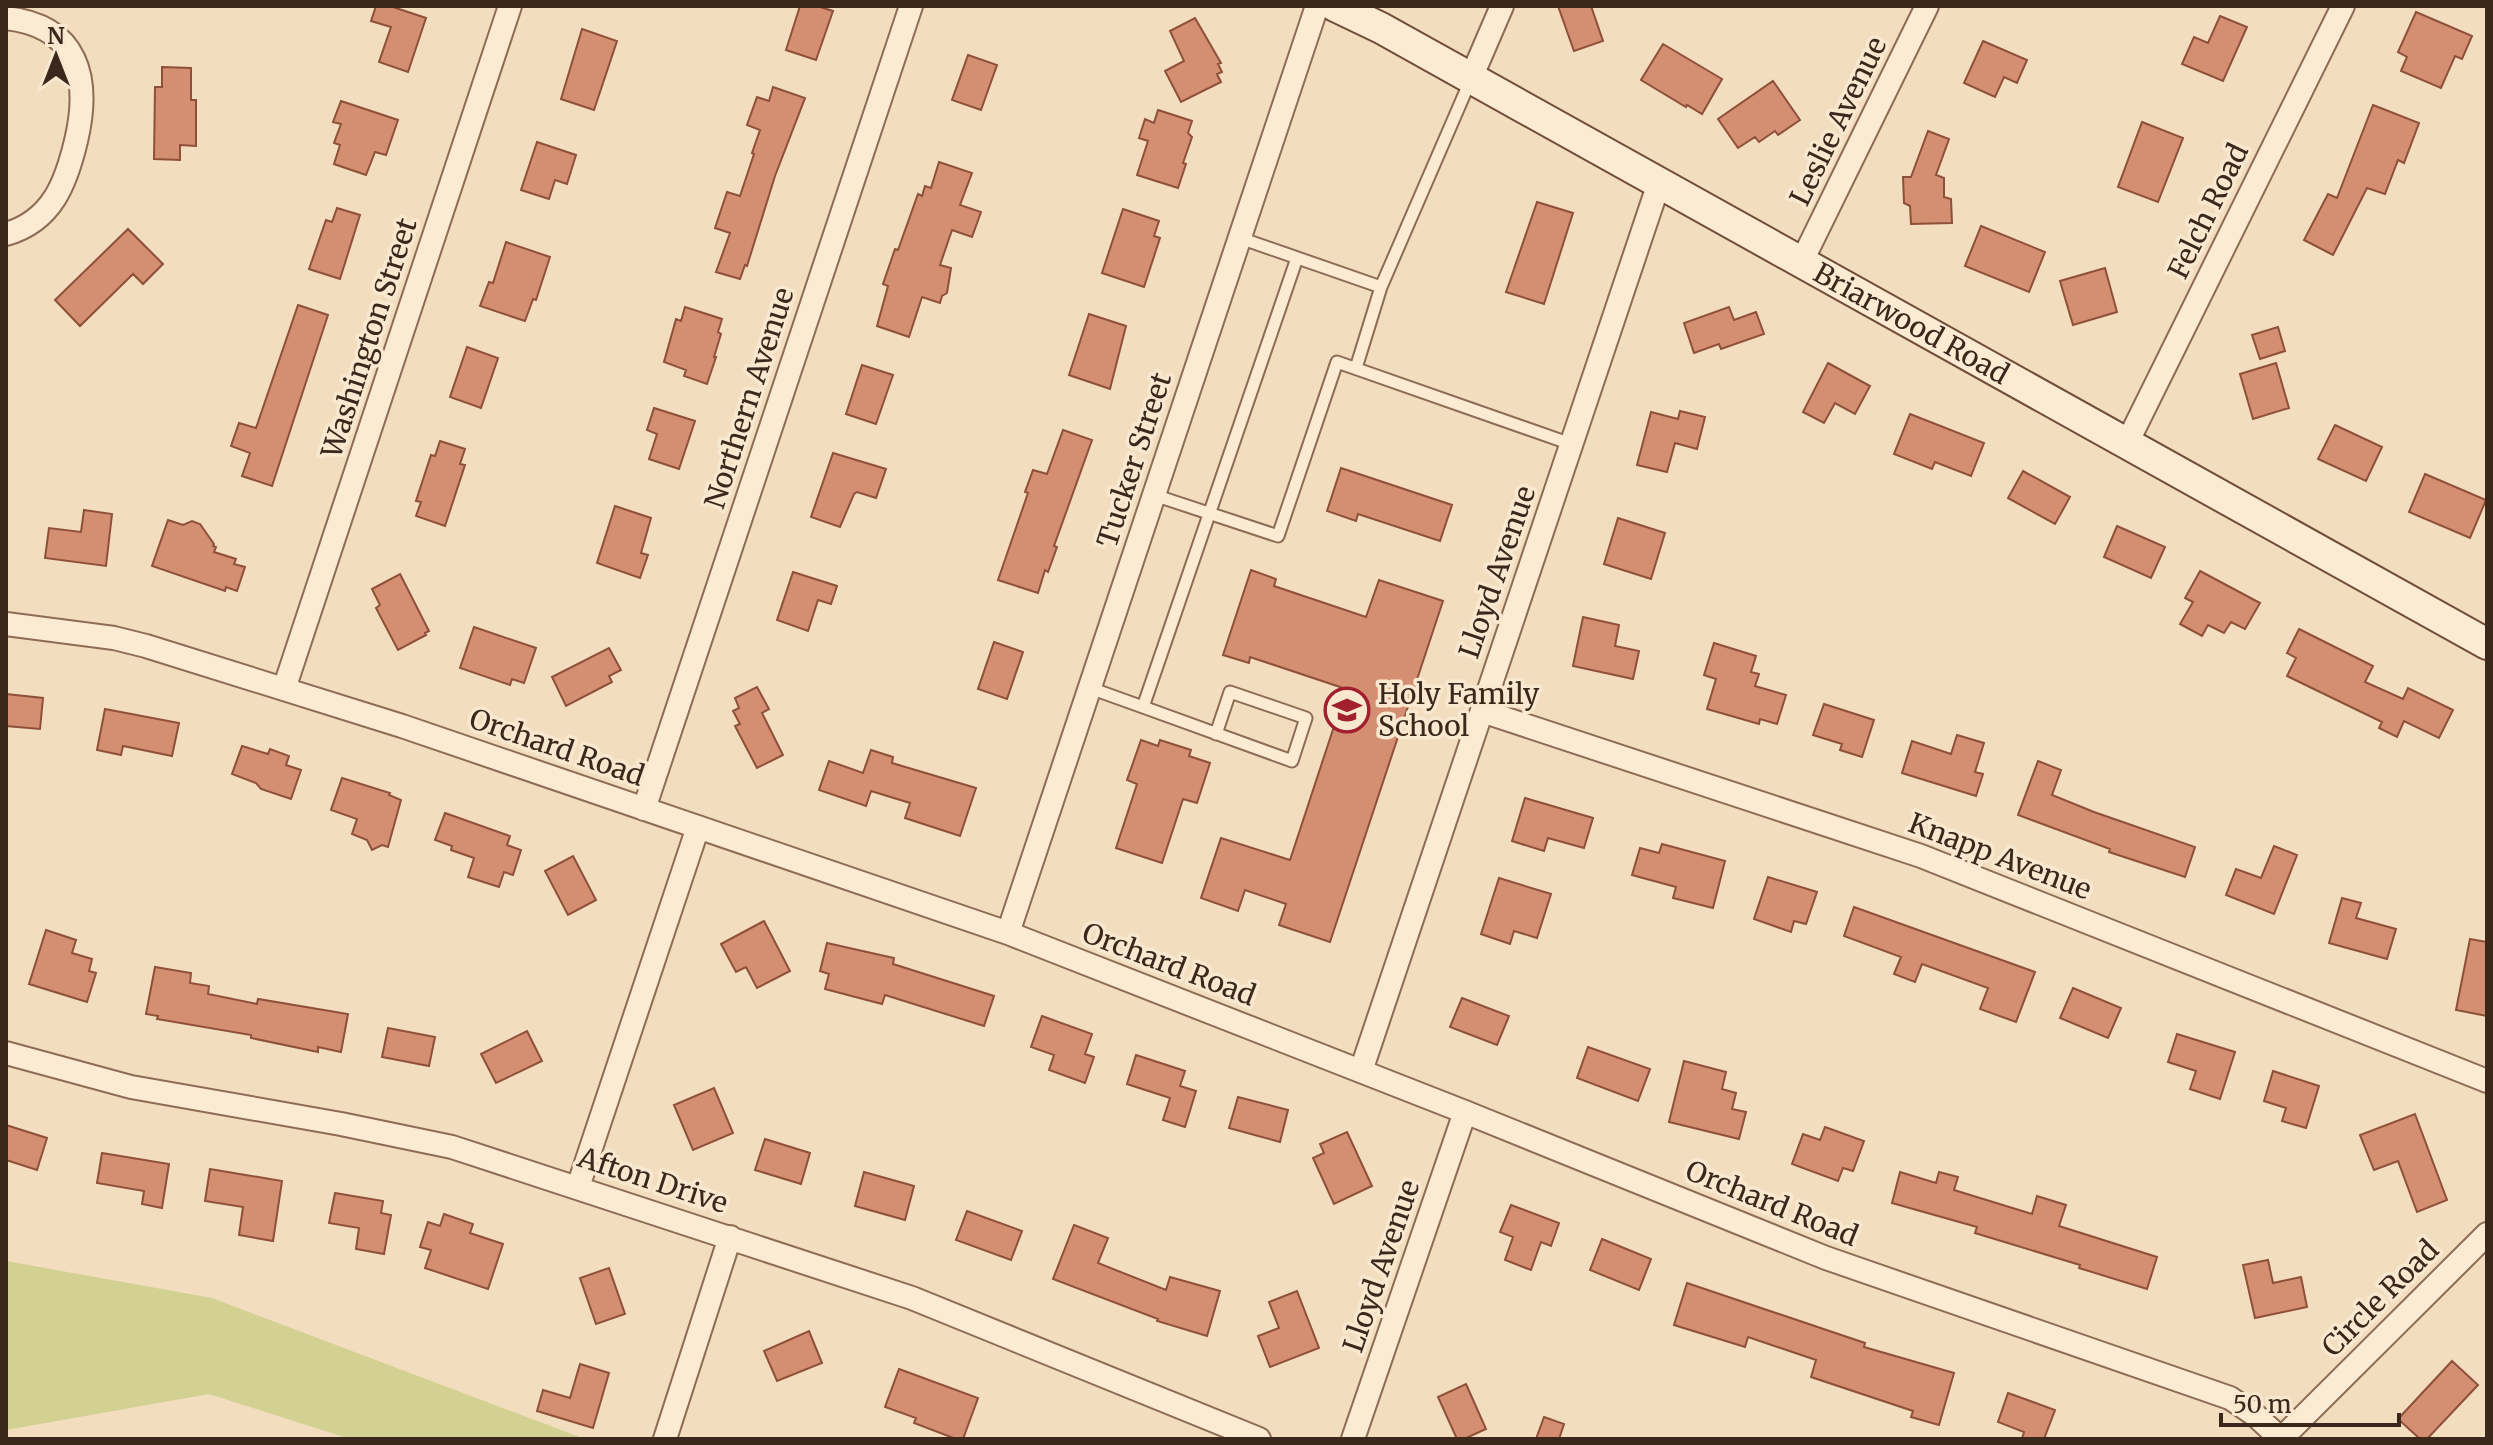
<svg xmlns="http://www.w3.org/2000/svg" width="2493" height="1445" viewBox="0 0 2493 1445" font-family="Merriweather,serif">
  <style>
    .green { fill: #d2d192 }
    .building { fill: #d48e71; stroke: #8f5039; stroke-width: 2 }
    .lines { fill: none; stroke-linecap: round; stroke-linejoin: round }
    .lane-casing { stroke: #8d6c55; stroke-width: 15 }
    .street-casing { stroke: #8d6c55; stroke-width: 26 }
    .secondary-casing { stroke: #6f4d39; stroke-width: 34 }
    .lane { stroke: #fcebd3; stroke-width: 11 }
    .street { stroke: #fcebd3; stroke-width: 22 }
    .secondary { stroke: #fcebd3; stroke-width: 30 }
    .labels { text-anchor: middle; stroke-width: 7; stroke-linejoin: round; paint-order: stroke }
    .street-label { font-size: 28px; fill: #3b271b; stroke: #f9e8d0 }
    .poi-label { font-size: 28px; fill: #3b271b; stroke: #f9e8d0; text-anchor: start }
  </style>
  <rect width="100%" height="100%" fill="#f2ddbf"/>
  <!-- green -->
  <path class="green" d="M6,1261L212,1298L585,1439H350L209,1394L6,1430Z"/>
  <!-- building -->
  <path class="building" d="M376,6H390L426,18L408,72L379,62L391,27L371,21Z
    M800,6H817L833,11L816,60L786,50Z
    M1558,6H1591L1603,41L1574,51Z
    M2416,12L2472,36L2462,59L2455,56L2441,88L2401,71L2407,57L2398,52Z
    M2220,16L2247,27L2223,81L2182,64L2194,37L2208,43Z
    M1195,18L1221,63L1218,64L1222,72L1217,74L1221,82L1181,102L1165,71L1184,61L1170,31Z
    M582,29L617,41L594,110L561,99Z
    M1983,41L2027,60L2017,83L2004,77L1995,97L1964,83Z
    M1663,44L1722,79L1702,114L1687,105L1686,107L1641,80Z
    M968,55L997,65L981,110L952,100Z
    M162,67L191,68V100H196V146L180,145V160L154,159L155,87H162Z
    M1773,81L1800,120L1778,135L1775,131L1759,142L1755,137L1738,148L1718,119Z
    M773,87L805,98L775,176L747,266L745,265L740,279L716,272L730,233L715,228L727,192L740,196L754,154L752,153L760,130L747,125L757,97L769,101Z
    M341,101L398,120L386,155L375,152L366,175L334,164L340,145L334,143L341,124L333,122Z
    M2373,105L2419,123L2404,163L2398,160L2385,194L2367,188L2333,255L2304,240L2328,194L2337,198Z
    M1158,110L1192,121L1188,133L1192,137L1183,163L1186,164L1178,188L1137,175L1148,141L1139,138L1145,119L1154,123Z
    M2142,122L2183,138L2158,202L2118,187Z
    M1928,131L1949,139L1936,175L1944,178V197L1951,199L1952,223L1911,224L1910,206L1904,203L1903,177H1911Z
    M537,142L576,155L567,184L555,180L549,199L521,190Z
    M939,162L972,173L960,205L981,212L972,237L952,230L940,265L951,268L947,293L942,296L940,303L922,297L909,337L877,326L888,286L883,284L895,249L898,250L918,194L922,196L925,186L931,188Z
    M1537,202L1573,213L1544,304L1506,292Z
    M337,208L360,215L340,279L309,269L326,220L332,222Z
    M1123,209L1159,221L1154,236L1160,238L1144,287L1102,273Z
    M1981,226L2045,252L2029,292L1965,266Z
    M128,229L163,264L143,284L133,274L80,326L55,300Z
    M506,242L550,257L536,300L533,299L525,321L480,306L489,282L493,283Z
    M2105,268L2117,312L2073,325L2060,281Z
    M298,305L328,315L272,486L242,476L250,453L231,446L239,423L256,428Z
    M685,307L722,319L718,332L721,334L714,357H716L707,384L684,376L686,370L664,362L676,319L681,321Z
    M1729,307L1734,320L1756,312L1764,334L1721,349L1719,344L1694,353L1684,323Z
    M1089,314L1126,326L1110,389L1069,375Z
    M2278,327L2285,351L2260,359L2252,335Z
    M467,347L498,358L481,408L450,397Z
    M1828,363L1870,386L1855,414L1835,403L1824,423L1803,412Z
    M2276,363L2289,408L2253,419L2240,374Z
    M862,365L893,375L876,424L846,414Z
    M654,408L695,421L679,469L649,459L657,434L647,430Z
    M1680,411L1705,417L1697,449L1675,443L1667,472L1637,465L1651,412L1678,419Z
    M1910,414L1984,443L1971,476L1935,462L1932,469L1894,454Z
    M2335,425L2382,447L2366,481L2318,459Z
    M1063,430L1092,440L1054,546L1057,547L1048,572L1045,570L1038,593L998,580L1028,493L1025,492L1033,470L1047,474Z
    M440,441L465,449L460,464L465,465L445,526L416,516L421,502L416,501L431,455L435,456Z
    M833,453L886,469L876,498L857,492L854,494L840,527L811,517Z
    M1341,468L1452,505L1440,541L1358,514L1356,521L1327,511Z
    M2023,471L2070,497L2055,524L2008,498Z
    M2425,474L2486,500L2470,538L2409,512Z
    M615,506L651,518L641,553L648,555L640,578L597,563Z
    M84,510L112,514L106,566L45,558L49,528L81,532Z
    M1618,518L1665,533L1651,579L1604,564Z
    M168,520L183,525L192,521L200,524L214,544L213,546L216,547L214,552L236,559L234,564L245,567L237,591L226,587L225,591L152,566Z
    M2117,526L2165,547L2151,578L2104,557Z
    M1251,570L1276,579L1274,586L1366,617L1379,580L1443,601L1330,942L1279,925L1286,904L1245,890L1238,911L1201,898L1221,838L1290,860L1344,696L1341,695L1343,688L1250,657L1249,663L1223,655Z
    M2200,571L2260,603L2245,629L2231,622L2224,633L2208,625L2202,636L2180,624L2193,602L2185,598Z
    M793,572L837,586L831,604L818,600L808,631L777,620Z
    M400,574L429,631L425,633L426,635L398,650L376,608L380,605L372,589Z
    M1583,617L1619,625L1615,646L1639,651L1633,679L1573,666Z
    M474,627L536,648L524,683L512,679L510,685L460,668Z
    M2299,629L2373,666L2365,682L2403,699L2408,688L2453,710L2439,738L2404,721L2397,737L2379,728L2382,722L2287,676L2296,658L2287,653Z
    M994,642L1023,652L1007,699L978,689Z
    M1714,643L1756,656L1751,672L1759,674L1755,686L1786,695L1777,724L1760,719L1759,724L1707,709L1716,679L1704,675Z
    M609,648L621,670L609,676L612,682L566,706L552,677Z
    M757,687L769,709L762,713L783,755L757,768L735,726L740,724L733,711L739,708L735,698Z
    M6,694L43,698L40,729L6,726Z
    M1824,704L1874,720L1862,757L1840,750L1842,744L1813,735Z
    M105,709L179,723L172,756L123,746L121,755L97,750Z
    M1957,735L1984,743L1975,772L1983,774L1976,796L1902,773L1912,741L1951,754Z
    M1141,740L1158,746L1160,740L1191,750L1189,756L1210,763L1197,803L1183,799L1162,863L1116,848L1137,784L1127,780Z
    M242,746L268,754L270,749L289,756L286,765L301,770L291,799L261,789L256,783L232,774Z
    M871,750L893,757L892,763L976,788L960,836L905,818L910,803L871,791L866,806L819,790L829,761L863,773Z
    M2038,761L2061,770L2052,795L2094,812L2195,847L2185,877L2109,852L2110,849L2018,815Z
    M342,778L390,793L389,795L401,800L388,847L382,845L372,850L367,840L352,834L357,819L331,810Z
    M1525,798L1593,818L1584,848L1548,838L1544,851L1512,841Z
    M445,813L510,836L507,845L521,850L513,875L504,872L499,887L468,877L474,858L451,850L452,846L435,840Z
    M1662,844L1725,861L1713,908L1673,898L1676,887L1632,875L1640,848L1659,853Z
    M2274,846L2297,855L2274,914L2226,895L2236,869L2261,878Z
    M573,856L596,900L568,915L545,871Z
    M1768,877L1817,892L1806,924L1794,921L1791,932L1754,919Z
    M1499,878L1551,894L1537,938L1514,931L1510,944L1481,934Z
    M2342,898L2361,903L2356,918L2396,929L2387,959L2329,943Z
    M1854,907L2035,972L2016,1022L1980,1009L1988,988L1922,964L1915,982L1894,974L1901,957L1844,936Z
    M764,921L790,971L757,988L746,967L736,972L721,944Z
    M46,930L76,940L72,953L92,959L89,971L96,973L87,1002L29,984Z
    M2470,939L2487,942V1016L2456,1010Z
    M827,943L894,958L893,964L994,996L984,1026L885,995L882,1004L825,989L829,974L820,971Z
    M155,967L191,973L190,983L209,986L208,994L257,1004L258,999L348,1014L341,1052L318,1047V1052L251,1038V1035L157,1019L158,1016L146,1014Z
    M2073,988L2121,1008L2108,1038L2060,1018Z
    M1462,998L1509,1016L1497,1045L1450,1027Z
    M1042,1016L1092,1034L1085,1054L1094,1057L1085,1083L1049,1070L1054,1055L1031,1047Z
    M388,1028L435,1037L429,1066L382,1057Z
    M527,1031L542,1061L496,1083L481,1054Z
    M2177,1034L2235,1052L2220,1099L2190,1089L2196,1071L2168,1062Z
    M1588,1047L1650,1069L1638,1101L1577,1078Z
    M1136,1055L1185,1071L1180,1086L1196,1091L1185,1127L1163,1120L1170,1098L1127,1084Z
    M1684,1061L1726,1072L1722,1089L1736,1093L1732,1109L1746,1112L1739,1139L1669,1122Z
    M2273,1071L2319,1086L2306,1128L2282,1121L2286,1108L2264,1101Z
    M714,1088L733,1133L693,1150L674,1105Z
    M1238,1097L1288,1110L1280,1142L1229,1128Z
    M2415,1114L2447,1200L2417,1212L2398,1161L2374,1170L2360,1135Z
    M6,1125L47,1138L37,1170L6,1160Z
    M1825,1127L1864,1141L1853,1171L1843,1168L1838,1181L1792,1164L1803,1134L1820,1140Z
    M1347,1132L1372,1186L1334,1204L1313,1158L1324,1153L1320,1144Z
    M765,1139L810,1153L801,1184L755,1170Z
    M102,1153L169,1164L162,1208L142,1204L144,1191L97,1183Z
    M210,1169L282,1181L273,1241L239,1235L243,1207L205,1201Z
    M864,1172L914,1186L905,1220L855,1206Z
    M1900,1172L1936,1183L1939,1172L1958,1177L1954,1190L2032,1214L2037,1196L2066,1205L2059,1226L2157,1257L2147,1289L2079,1268L2080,1265L1975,1233L1977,1227L1892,1203Z
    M335,1193L383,1201L381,1213L391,1215L384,1254L356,1249L359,1228L329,1223Z
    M1511,1205L1559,1223L1551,1246L1541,1242L1531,1270L1505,1260L1513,1237L1500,1232Z
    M967,1211L1022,1231L1011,1260L956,1240Z
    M444,1214L473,1224L470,1233L503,1244L488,1289L425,1268L431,1250L420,1247L428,1222L440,1226Z
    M1074,1225L1108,1238L1098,1263L1166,1290L1170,1277L1220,1291L1207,1336L1157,1321L1158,1319L1053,1279Z
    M1602,1239L1651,1259L1639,1290L1590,1270Z
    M2268,1260L2273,1283L2301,1277L2307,1307L2255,1318L2243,1265Z
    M609,1268L625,1314L596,1324L580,1278Z
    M1687,1283L1865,1343L1864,1347L1954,1373L1939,1425L1911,1417L1913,1411L1811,1377L1816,1360L1748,1337L1745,1347L1674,1325Z
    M1297,1291L1319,1348L1270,1367L1258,1336L1279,1328L1269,1302Z
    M809,1331L822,1363L777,1381L764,1351Z
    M2452,1361L2478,1385L2427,1439H2420L2398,1419Z
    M580,1364L609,1373L593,1428L537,1411L543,1390L570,1398Z
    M899,1369L978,1398L963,1439H956L914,1423L916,1418L885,1407Z
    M1466,1384L1486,1429L1464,1439H1457L1438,1397Z
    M2008,1393L2055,1410L2044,1439H2022L2024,1432L1998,1422Z
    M1544,1417L1564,1424L1559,1439H1536Z"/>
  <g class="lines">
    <!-- lane casing -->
    <g class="lane-casing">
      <path id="lane" d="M1240,238L1381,287
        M1356,368L1381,287L1471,79
        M1154,495L1278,536L1337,362L1571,444
        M1090,688L1143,707L1297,258
        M1143,707L1292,761L1306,718L1230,692L1216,734"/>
    </g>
    <!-- street casing -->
    <g class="street-casing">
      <path id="street" d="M6,18C78,26 91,78 76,141C66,183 52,221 6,234
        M1471,78L1502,6
        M1802,261L1927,6
        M2127,443L2343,6
        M6,624L114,638L146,646L402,726L1008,933L1465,1112L1826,1258L2230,1398L2255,1415L2281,1439
        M284,689L510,6
        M1482,711L1921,856L2487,1081
        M644,809L911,6
        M1008,933L1317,6
        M6,1053L131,1087L341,1124L452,1147L912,1298L1259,1439
        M1361,1071L1659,183
        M578,1187L698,827
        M665,1439L730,1237
        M1353,1439L1465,1112
        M2281,1439L2487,1234"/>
    </g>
    <!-- secondary casing -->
    <g class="secondary-casing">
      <g id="secondary">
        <path id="s1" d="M1335,6L1381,28L2487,644"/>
      </g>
    </g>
    <!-- lane -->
    <use href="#lane" class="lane"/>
    <!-- street -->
    <use href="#street" class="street"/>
    <!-- secondary -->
    <use href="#secondary" class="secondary"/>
  </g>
  <!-- icons -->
  <defs>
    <g id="school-ring" transform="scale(2.3)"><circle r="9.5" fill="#f9e8d0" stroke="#a21f30" stroke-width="1.5"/><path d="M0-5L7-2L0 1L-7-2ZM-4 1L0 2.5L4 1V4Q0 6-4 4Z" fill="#a21f30"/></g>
  </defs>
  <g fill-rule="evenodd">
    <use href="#school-ring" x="1347" y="710"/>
  </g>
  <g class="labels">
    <!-- street labels -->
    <g class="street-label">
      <text transform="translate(1838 121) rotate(-64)" y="10">Leslie Avenue</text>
      <text transform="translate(2208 211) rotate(-64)" y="10">Felch Road</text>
      <text dy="10" stroke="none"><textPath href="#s1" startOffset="658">Briarwood Road</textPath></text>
      <text transform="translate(369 338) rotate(-72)" y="10">Washington Street</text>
      <text transform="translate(749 398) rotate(-72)" y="10">Northern Avenue</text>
      <text transform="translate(1134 460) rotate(-72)" y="10">Tucker Street</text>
      <text transform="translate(1497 572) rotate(-71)" y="10">Lloyd Avenue</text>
      <text transform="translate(557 747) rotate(19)" y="10">Orchard Road</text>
      <text transform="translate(2000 856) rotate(21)" y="10">Knapp Avenue</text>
      <text transform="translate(1169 964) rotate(21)" y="10">Orchard Road</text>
      <text transform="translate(653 1180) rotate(18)" y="10">Afton Drive</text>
      <text transform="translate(1772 1203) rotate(22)" y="10">Orchard Road</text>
      <text transform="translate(1381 1266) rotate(-71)" y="10">Lloyd Avenue</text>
      <text transform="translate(2380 1298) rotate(-45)" y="10">Circle Road</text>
    </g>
    <!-- poi labels -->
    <g class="poi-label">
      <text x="1378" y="704">Holy Family<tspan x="1378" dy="32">School</tspan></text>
    </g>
  </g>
  <!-- border -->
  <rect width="2493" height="1445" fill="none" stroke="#3b271b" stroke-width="16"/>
  <!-- north arrow -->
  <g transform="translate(56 56)" stroke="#f9e8d0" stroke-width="6" paint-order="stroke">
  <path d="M0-6L14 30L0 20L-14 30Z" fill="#3b271b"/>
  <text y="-12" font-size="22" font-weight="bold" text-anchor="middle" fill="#3b271b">N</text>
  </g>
  <!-- scale -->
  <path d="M2221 1413v12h178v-12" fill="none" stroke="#3b271b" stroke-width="4"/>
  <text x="2233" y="1413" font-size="24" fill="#3b271b" stroke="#f9e8d0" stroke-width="6" paint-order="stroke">50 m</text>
</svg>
